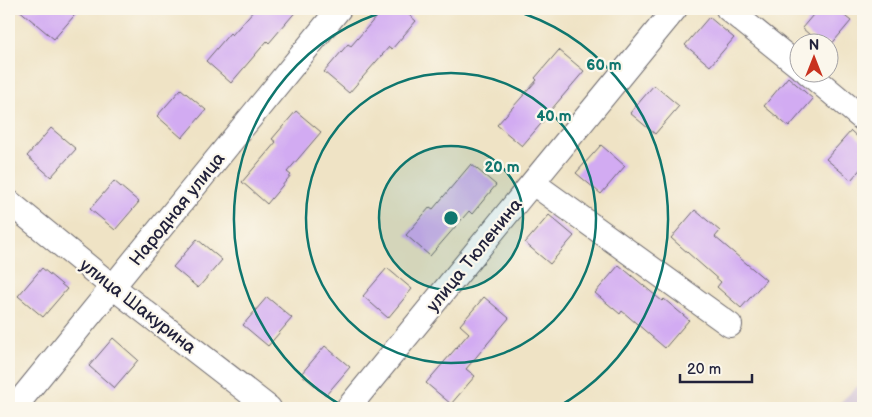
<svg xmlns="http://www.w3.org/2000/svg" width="872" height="417" viewBox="0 0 872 417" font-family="'Balsamiq Sans',sans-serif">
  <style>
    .industrial { fill: #cdbed3 }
    .building { fill: #d2abf2 }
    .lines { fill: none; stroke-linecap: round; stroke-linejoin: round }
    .street-casing { stroke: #6a666b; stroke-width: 26 }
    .street { stroke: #fff; stroke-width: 24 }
    .ring { fill: none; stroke: #0f766e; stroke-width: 2.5 }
    .labels { text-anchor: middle; stroke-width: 4.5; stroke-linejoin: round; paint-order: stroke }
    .street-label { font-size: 18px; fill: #22223b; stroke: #fbf7ec }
    .centre { fill: #0f766e; stroke: #fbf7ec; stroke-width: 2.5 }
    .ring-label { font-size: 15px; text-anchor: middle; font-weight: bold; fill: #0f766e; stroke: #fbf7ec; stroke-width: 4.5; stroke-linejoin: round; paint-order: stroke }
  </style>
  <rect width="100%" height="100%" fill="#fbf7ec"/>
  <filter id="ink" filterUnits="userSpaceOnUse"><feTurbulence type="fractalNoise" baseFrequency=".02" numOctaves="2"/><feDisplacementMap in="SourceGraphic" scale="10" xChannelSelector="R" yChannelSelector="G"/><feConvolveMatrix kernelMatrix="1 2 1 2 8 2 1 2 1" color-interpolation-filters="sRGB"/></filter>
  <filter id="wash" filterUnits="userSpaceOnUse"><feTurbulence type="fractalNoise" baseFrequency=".0096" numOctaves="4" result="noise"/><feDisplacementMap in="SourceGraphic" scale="20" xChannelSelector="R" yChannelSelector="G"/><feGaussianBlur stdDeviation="1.12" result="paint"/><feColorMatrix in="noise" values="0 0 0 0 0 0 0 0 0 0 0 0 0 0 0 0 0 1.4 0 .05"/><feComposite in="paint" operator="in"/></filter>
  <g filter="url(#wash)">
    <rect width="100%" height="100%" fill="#efe3c5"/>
    <!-- industrial -->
    <path class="industrial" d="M863,381V408H834Z"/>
    <g id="blocks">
      <!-- building -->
      <path class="building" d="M18,9H80L54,39Z
        M255,9H298L269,43L267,41L231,83L206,61L230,33L232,35Z
        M383,9H402L416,21L392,49L389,47L349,93L324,72L348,44L351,46Z
        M818,9H836L851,21L830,46V42H818L802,28Z
        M709,17L734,38L710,66L685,45Z
        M559,50L584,71L545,117L546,118L522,146L497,125L537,80L535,78Z
        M788,77L813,99L789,127L764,106Z
        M654,85L679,106L655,134L630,113Z
        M181,89L206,110L182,138L157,116Z
        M296,111L321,132L287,172L291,175L267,204L242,182L276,142L272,139Z
        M51,128L76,149L51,177L27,156Z
        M851,131L863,142V166L851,180L826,159Z
        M601,145L625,166L601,194L576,173Z
        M471,164L496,185L472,214L469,211L430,256L406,235L430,207L433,209Z
        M114,181L139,202L115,230L90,209Z
        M695,210L720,231L715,237L766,280L741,308L717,287L721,282L671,238Z
        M549,215L574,236L550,264L525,243Z
        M197,239L222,260L198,288L173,267Z
        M619,265L662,301L664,299L689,320L665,348L622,311L620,314L595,293Z
        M42,268L67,289L43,317L18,296Z
        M387,268L412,289L388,318L363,296Z
        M267,297L292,318L268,346L243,325Z
        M484,297L509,318L466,369L475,376L451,404L426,383L469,333L460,325Z
        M113,338L138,360L114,388L89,366Z
        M325,346L350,367L326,395L301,374Z"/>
    </g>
  </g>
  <g filter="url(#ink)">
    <use href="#blocks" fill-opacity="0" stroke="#6a666b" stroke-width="1"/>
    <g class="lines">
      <!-- street casing -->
      <g class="street-casing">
        <path id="street" d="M728,9L800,67
          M807,72L863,119
          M533,183L730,325
          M9,202L113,287L269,408
          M14,408L339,9
          M348,408L675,9"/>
      </g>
      <!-- street -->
      <use href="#street" class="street"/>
    </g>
  </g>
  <!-- distance rings -->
  <circle cx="451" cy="218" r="72" fill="#0f766e" fill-opacity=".12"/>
  <g class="ring">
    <circle cx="451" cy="218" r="72"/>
    <circle cx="451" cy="218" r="145"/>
    <path d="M346 408A217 217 0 0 1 393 9M509 9A217 217 0 0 1 556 408"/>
  </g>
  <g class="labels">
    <!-- street labels -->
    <g class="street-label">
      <text transform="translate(177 209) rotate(-51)" y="6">Народная улица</text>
      <text transform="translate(474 255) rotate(-51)" y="6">улица Тюленина</text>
      <text transform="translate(138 306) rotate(38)" y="6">улица Шакурина</text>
    </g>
  </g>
  <circle cx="451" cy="218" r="8" class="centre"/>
  <g class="ring-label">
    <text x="604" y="70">60 m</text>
    <text x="554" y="121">40 m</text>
    <text x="502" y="172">20 m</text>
  </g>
  <!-- margin -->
  <rect width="872" height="417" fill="none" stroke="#fbf7ec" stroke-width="30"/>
  <!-- north arrow -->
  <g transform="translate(814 58)"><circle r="24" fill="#fbf7ec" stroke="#a4a2a5"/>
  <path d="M0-4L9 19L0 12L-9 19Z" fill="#c8321e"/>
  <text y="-8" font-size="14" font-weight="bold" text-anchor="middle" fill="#22223b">N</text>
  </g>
  <!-- scale -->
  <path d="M680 374v8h72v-8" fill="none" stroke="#22223b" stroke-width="2.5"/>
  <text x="687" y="374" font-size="15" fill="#22223b" stroke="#fbf7ec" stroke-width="4" paint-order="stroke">20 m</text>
</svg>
